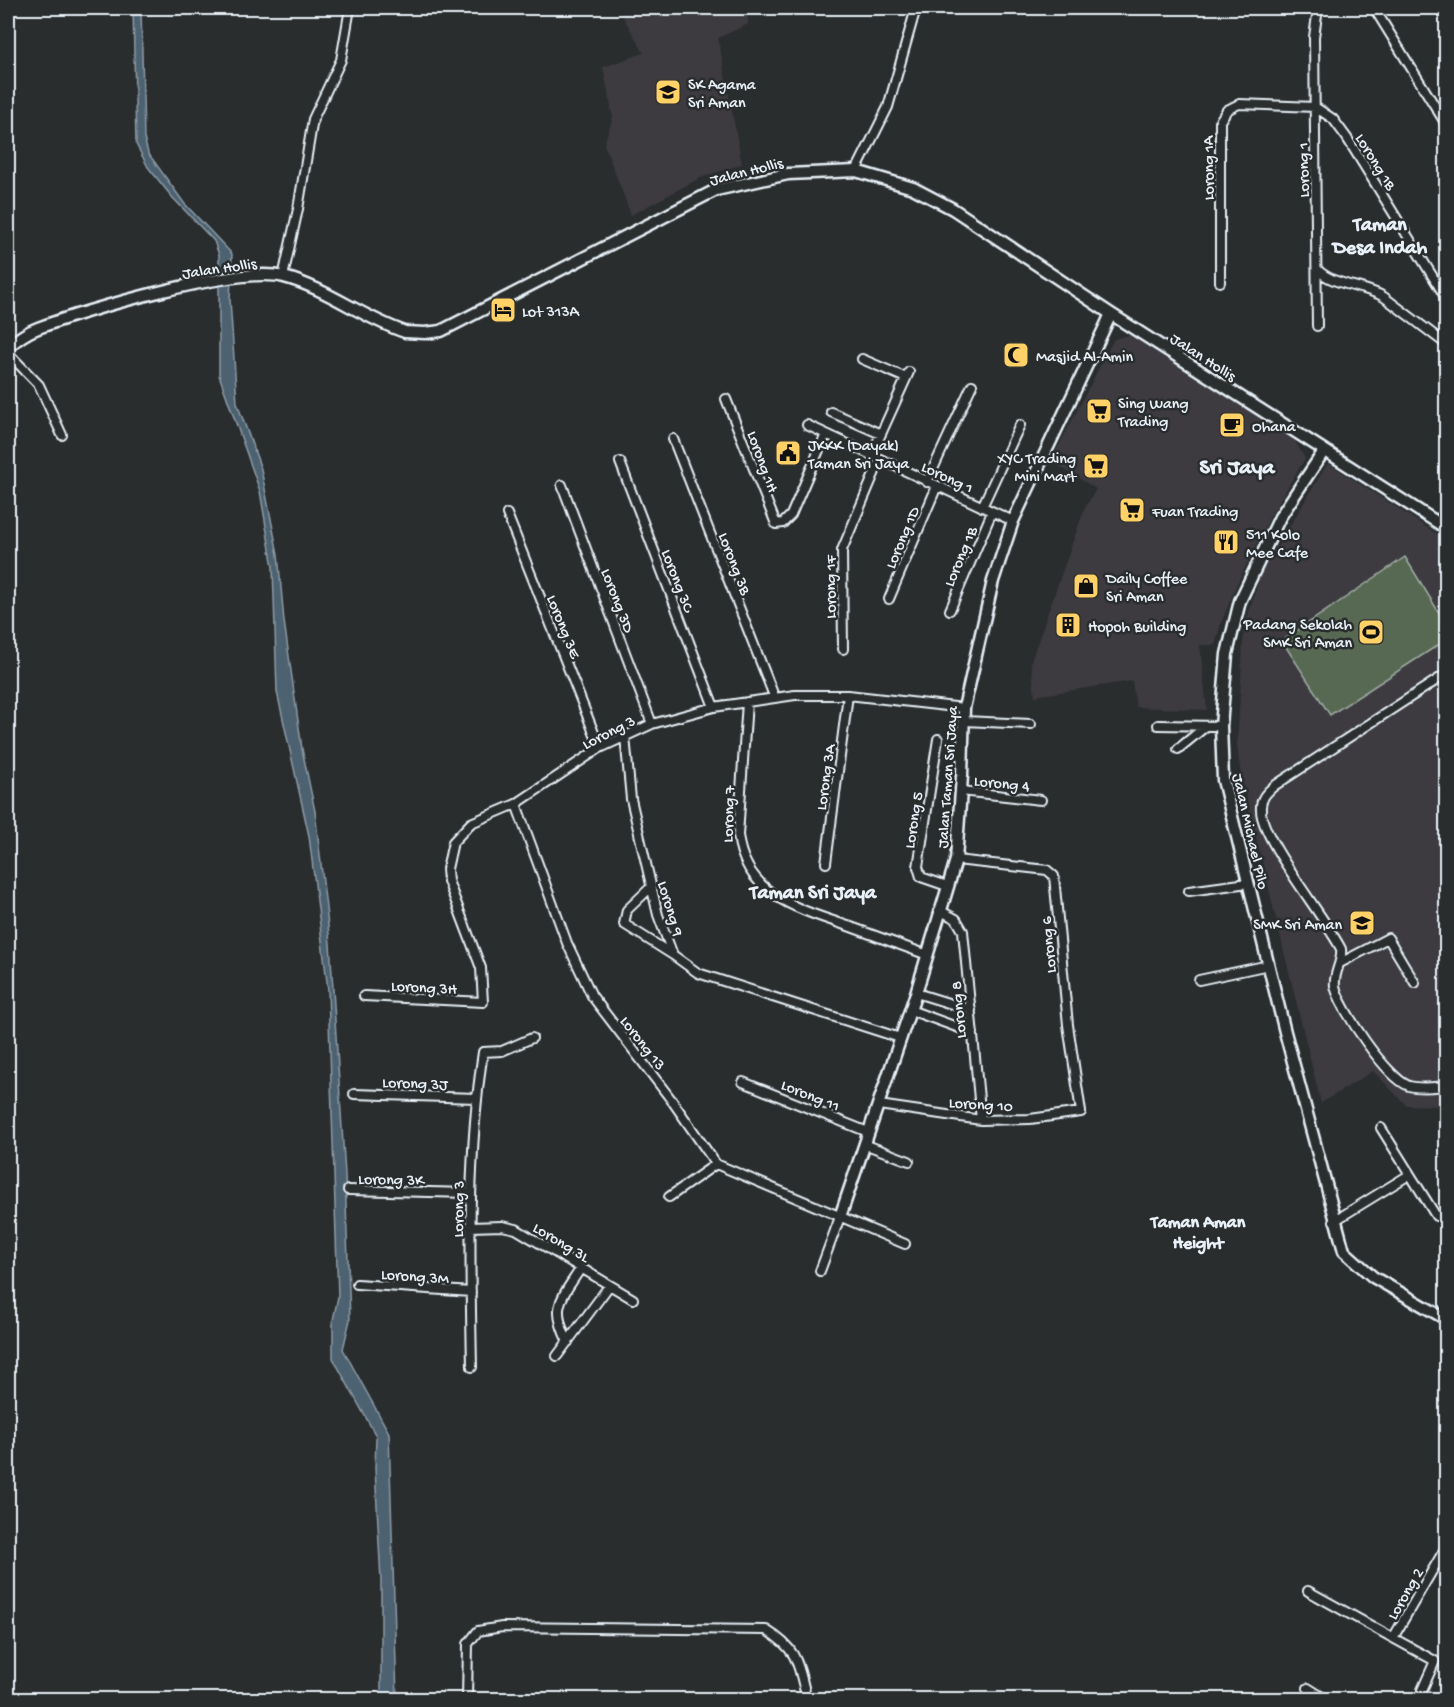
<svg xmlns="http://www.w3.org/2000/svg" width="1454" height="1707" viewBox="0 0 1454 1707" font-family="'Gochi Hand',sans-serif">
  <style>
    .built { fill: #3c3b40 }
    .green { fill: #596953; stroke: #a0ada6; stroke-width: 1.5 }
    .water { fill: #4e6271; stroke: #8c9ba7; stroke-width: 1.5 }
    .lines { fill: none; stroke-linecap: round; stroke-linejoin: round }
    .street-casing { stroke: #e8f1f8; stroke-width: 12 }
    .secondary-casing { stroke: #e8f1f8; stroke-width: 15 }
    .street { stroke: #2a2d2e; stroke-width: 8 }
    .secondary { stroke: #2a2d2e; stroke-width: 10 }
    .labels { text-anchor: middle; stroke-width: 5; stroke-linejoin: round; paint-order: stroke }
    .poi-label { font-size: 16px; fill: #e8f1f8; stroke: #2a2d2e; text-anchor: start }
    .street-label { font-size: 16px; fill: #e8f1f8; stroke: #2a2d2e }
    .neighbourhood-label { font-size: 18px; font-weight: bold; fill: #e8f1f8; stroke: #2a2d2e }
    .quarter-label { font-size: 20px; font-weight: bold; fill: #e8f1f8; stroke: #2a2d2e }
    .district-label { font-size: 22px; font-weight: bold; fill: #e8f1f8; stroke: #2a2d2e }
  </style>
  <rect width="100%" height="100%" fill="#2a2d2e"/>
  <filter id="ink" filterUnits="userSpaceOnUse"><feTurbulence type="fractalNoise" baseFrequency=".0167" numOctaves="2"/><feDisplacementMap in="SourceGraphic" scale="12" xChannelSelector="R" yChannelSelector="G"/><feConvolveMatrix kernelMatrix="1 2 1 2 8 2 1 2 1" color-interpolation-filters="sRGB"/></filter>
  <g filter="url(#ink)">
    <!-- built -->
    <path class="built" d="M618,8H747L748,24L718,38L742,164L700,178L631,215L604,144L613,117L603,67L644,53Z
      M1133,334L1295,441L1305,459L1273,511L1237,584L1221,623L1215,645H1200L1207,710L1136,707L1132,681L1035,696L1031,661L1084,510L1096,489L1051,461L1114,339Z
      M1328,463L1446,540V1106L1406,1105L1373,1071L1321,1103L1241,775L1237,746L1244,628L1261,573Z"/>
    <!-- green -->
    <path class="green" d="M1405,557L1446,624V640L1330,715L1282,641Z"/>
    <!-- water -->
    <path class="water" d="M133,8H141L144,138L148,153L184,203L232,254L230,300L237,403L261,469L278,554L284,621L302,749L315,811L330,943L345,1174L350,1320L343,1349L389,1433L397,1699H381V1581L375,1469L376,1436L333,1358V1320L338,1297L328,990L309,836L277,692L273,567L260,491L219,375V255L214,241L172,197L148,167L136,144Z"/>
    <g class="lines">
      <!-- street casing -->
      <g class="street-casing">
        <path id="street" d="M1374,8L1446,124
          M1315,107L1333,119L1347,138L1446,298
          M856,171L888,107L916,8
          M1317,269C1332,286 1365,285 1384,297L1446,344
          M283,277L298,209L313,119L341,60L350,8
          M1220,282V121L1227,110L1239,104L1315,107
          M1317,326L1314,37L1318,8
          M8,353L39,385L62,435
          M862,359L906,378
          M726,399L776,524L783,523L791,515L826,434
          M831,412L881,434
          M807,425L1013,521
          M673,439L774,696
          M871,456L909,372
          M620,462L714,707
          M927,482L972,385
          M562,485L652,724
          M982,507L1020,425
          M507,514L600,748
          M889,599L937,486
          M950,610L992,512
          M843,649L842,550L880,460
          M1446,674L1274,786C1266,793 1260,799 1261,810C1261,839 1325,917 1341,949C1343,962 1333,973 1335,986C1340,1009 1387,1078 1409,1086C1421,1089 1434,1087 1446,1086
          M747,702L738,835C745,896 801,910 851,927C876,936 900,945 925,954
          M964,721L1031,724
          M1158,725L1221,726
          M625,736L631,799L658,915L673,955L698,973L900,1038
          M938,739L918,867L921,877L947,886
          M1178,749L1205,727
          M961,791L1041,800
          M516,804L567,943L592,996L673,1102L716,1164L905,1244
          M826,863L848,695
          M650,888L627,910L624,924L673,955
          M1189,891L1248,883
          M939,910L956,919L963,931L981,1120
          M1340,963L1388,938L1415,983
          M1199,980L1269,965
          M916,993L971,1010
          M364,996L483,1002L481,968L448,881L447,869L453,842L471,823L516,804L600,748L652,724L714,707L795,695H848L964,708
          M910,1010L973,1033
          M743,1082L868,1132
          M354,1094L476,1098
          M879,1105L981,1120L1030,1119L1081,1112L1068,1025L1054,876L1047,870L956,860
          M1381,1128L1436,1216
          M864,1144L909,1161
          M348,1190L470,1193
          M669,1197L716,1164
          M1334,1221L1409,1175
          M470,1227L502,1226L516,1229L633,1299
          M820,1271L840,1217
          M357,1284L471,1292
          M568,1342C550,1306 561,1299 581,1268
          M557,1356L609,1286
          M472,1367C470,1261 467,1157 483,1052L502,1051L532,1038
          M1308,1591L1393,1638
          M1308,1688L1327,1700
          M467,1700L468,1644L478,1631L502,1627L766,1630C799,1650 798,1664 807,1700
          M1424,1700L1422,1690L1435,1661L1393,1638L1446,1547"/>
      </g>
      <!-- secondary casing -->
      <g class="secondary-casing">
        <path id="secondary" d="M8,347C17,339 27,332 38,328C86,310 238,265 284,277C326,288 363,318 405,332L425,333L441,331L716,190L788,174L856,171L913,188L953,209L1111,314L1446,528
          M1324,451L1280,517L1240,601L1227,654L1221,726L1223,780L1285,1032L1344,1251L1373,1277L1446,1319
          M840,1217L916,993L956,860L962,776L964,708L993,581L1013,521L1111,314"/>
      </g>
      <!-- street -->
      <use href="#street" class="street"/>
      <!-- secondary -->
      <use href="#secondary" class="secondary"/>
    </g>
  </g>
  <!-- icons -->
  <defs>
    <g id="school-square" transform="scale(1.35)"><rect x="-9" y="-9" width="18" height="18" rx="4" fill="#ffd166" stroke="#2a2d2e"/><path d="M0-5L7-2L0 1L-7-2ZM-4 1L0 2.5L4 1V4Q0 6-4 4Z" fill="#111"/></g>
    <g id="hotel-square" transform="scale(1.35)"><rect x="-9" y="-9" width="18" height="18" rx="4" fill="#ffd166" stroke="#2a2d2e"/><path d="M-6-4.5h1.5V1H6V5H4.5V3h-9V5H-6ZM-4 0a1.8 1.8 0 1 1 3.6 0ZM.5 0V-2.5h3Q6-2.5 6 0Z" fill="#111"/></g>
    <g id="mosque-square" transform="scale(1.35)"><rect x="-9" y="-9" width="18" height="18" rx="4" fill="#ffd166" stroke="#2a2d2e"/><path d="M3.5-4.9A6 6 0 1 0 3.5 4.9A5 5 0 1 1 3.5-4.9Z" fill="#111"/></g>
    <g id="supermarket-square" transform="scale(1.35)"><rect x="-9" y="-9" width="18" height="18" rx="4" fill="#ffd166" stroke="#2a2d2e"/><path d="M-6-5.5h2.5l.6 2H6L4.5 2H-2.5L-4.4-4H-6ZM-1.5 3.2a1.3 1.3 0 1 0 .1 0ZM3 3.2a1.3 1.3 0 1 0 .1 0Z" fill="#111"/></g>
    <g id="cafe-square" transform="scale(1.35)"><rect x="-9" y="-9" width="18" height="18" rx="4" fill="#ffd166" stroke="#2a2d2e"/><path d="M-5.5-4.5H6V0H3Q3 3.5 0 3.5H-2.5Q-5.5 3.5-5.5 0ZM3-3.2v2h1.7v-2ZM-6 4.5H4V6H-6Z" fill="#111"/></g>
    <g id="civic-square" transform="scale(1.35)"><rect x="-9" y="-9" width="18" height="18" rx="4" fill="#ffd166" stroke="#2a2d2e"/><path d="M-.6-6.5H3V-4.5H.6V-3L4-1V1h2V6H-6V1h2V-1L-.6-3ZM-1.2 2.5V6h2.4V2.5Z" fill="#111"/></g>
    <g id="restaurant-square" transform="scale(1.35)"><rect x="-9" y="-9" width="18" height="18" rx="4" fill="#ffd166" stroke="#2a2d2e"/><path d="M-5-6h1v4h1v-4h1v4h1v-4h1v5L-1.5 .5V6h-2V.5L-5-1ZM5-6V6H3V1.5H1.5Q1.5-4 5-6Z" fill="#111"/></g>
    <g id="shop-square" transform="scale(1.35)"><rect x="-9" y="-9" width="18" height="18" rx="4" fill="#ffd166" stroke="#2a2d2e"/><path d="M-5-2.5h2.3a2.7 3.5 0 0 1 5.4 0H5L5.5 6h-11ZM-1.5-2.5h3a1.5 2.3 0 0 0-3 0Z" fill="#111"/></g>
    <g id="building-square" transform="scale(1.35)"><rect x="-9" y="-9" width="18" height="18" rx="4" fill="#ffd166" stroke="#2a2d2e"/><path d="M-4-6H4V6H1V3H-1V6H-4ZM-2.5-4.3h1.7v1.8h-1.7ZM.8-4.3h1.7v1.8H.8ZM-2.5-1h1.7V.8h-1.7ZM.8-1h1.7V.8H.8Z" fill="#111"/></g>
    <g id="stadium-square" transform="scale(1.35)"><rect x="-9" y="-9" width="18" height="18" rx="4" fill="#ffd166" stroke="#2a2d2e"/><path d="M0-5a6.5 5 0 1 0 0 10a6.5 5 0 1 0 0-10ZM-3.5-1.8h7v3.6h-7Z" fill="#111"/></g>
  </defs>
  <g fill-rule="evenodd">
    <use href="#school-square" x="668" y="92"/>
    <use href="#hotel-square" x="503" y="310"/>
    <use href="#mosque-square" x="1016" y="355"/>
    <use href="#supermarket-square" x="1099" y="411"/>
    <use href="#cafe-square" x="1232" y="425"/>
    <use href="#civic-square" x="788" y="453"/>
    <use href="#supermarket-square" x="1096" y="466"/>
    <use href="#supermarket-square" x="1132" y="510"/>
    <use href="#restaurant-square" x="1226" y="542"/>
    <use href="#shop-square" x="1086" y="586"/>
    <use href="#building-square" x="1068" y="625"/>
    <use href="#stadium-square" x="1371" y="632"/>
    <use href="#school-square" x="1362" y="923"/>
  </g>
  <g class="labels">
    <!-- poi labels -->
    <g class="poi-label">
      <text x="688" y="89">SK Agama<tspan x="688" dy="18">Sri Aman</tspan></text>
      <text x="522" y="316">Lot 313A</text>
      <text x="1036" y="361">Masjid Al-Amin</text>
      <text x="1118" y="408">Sing Wang<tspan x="1118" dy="18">Trading</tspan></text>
      <text x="1252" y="431">Ohana</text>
      <text x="808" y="450">JKKK (Dayak)<tspan x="808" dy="18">Taman Sri Jaya</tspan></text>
      <text x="1076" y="463" text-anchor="end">XYC Trading<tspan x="1076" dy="18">Mini Mart</tspan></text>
      <text x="1152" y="516">Fuan Trading</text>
      <text x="1246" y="539">511 Kolo<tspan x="1246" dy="18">Mee Cafe</tspan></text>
      <text x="1106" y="583">Daily Coffee<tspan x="1106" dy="18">Sri Aman</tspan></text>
      <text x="1352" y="629" text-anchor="end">Padang Sekolah<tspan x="1352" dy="18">SMK Sri Aman</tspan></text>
      <text x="1088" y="631">Hopoh Building</text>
      <text x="1342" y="929" text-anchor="end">SMK Sri Aman</text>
    </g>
    <!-- street labels -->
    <g class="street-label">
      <text transform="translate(1377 161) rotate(58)" y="6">Lorong 1B</text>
      <text transform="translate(1207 168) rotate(-90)" y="6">Lorong 1A</text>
      <text transform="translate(746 170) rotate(-14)" y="6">Jalan Hollis</text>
      <text transform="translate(1302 170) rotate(-91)" y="6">Lorong 1</text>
      <text transform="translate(219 267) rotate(-8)" y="6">Jalan Hollis</text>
      <text transform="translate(1204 356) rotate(33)" y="6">Jalan Hollis</text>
      <text transform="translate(764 461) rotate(70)" y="6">Lorong 1H</text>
      <text transform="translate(948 476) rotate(25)" y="6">Lorong 1</text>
      <text transform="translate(901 537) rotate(-67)" y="6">Lorong 1D</text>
      <text transform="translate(959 556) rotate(-67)" y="6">Lorong 1B</text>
      <text transform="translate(736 563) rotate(69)" y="6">Lorong 3B</text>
      <text transform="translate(679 580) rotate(69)" y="6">Lorong 3C</text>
      <text transform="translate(829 587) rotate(-90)" y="6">Lorong 1F</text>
      <text transform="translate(619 600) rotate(69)" y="6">Lorong 3D</text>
      <text transform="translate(565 626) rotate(68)" y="6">Lorong 3E</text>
      <text transform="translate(608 731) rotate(-27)" y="6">Lorong 3</text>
      <text transform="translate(824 777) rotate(-82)" y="6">Lorong 3A</text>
      <text transform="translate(946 777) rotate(-86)" y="6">Jalan Taman Sri Jaya</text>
      <text transform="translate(1002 782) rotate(6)" y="6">Lorong 4</text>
      <text transform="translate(727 814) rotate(-88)" y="6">Lorong 7</text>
      <text transform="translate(912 820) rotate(-81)" y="6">Lorong 5</text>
      <text transform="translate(1252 831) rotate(77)" y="6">Jalan Michael Pilo</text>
      <text transform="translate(672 908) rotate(73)" y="6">Lorong 9</text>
      <text transform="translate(1047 945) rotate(-95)" y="6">Lorong 6</text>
      <text transform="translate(424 986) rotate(3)" y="6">Lorong 3H</text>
      <text transform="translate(957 1010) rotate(-95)" y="6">Lorong 8</text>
      <text transform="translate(644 1042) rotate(52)" y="6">Lorong 13</text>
      <text transform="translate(415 1082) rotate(2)" y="6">Lorong 3J</text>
      <text transform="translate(811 1094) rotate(22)" y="6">Lorong 11</text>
      <text transform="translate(981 1103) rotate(4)" y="6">Lorong 10</text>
      <text transform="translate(391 1178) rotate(1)" y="6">Lorong 3K</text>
      <text transform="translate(457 1209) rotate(-89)" y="6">Lorong 3</text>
      <text transform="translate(562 1241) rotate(31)" y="6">Lorong 3L</text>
      <text transform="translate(415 1275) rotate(4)" y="6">Lorong 3M</text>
      <text transform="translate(1404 1593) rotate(-60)" y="6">Lorong 2</text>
    </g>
    <!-- neighbourhood labels -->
    <g class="neighbourhood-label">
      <text x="1198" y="1227">Taman Aman<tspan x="1198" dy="21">Height</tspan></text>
    </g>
    <!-- quarter labels -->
    <g class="quarter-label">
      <text x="1380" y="230">Taman<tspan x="1380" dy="23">Desa Indah</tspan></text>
      <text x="813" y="898">Taman Sri Jaya</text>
    </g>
    <!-- district labels -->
    <g class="district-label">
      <text x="1237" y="473">Sri Jaya</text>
    </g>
  </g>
  <!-- margin -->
  <rect width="1454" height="1707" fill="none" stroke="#2a2d2e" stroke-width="30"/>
  <rect x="15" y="15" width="1424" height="1677" fill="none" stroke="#e8f1f8" stroke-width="2" filter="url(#ink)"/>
</svg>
